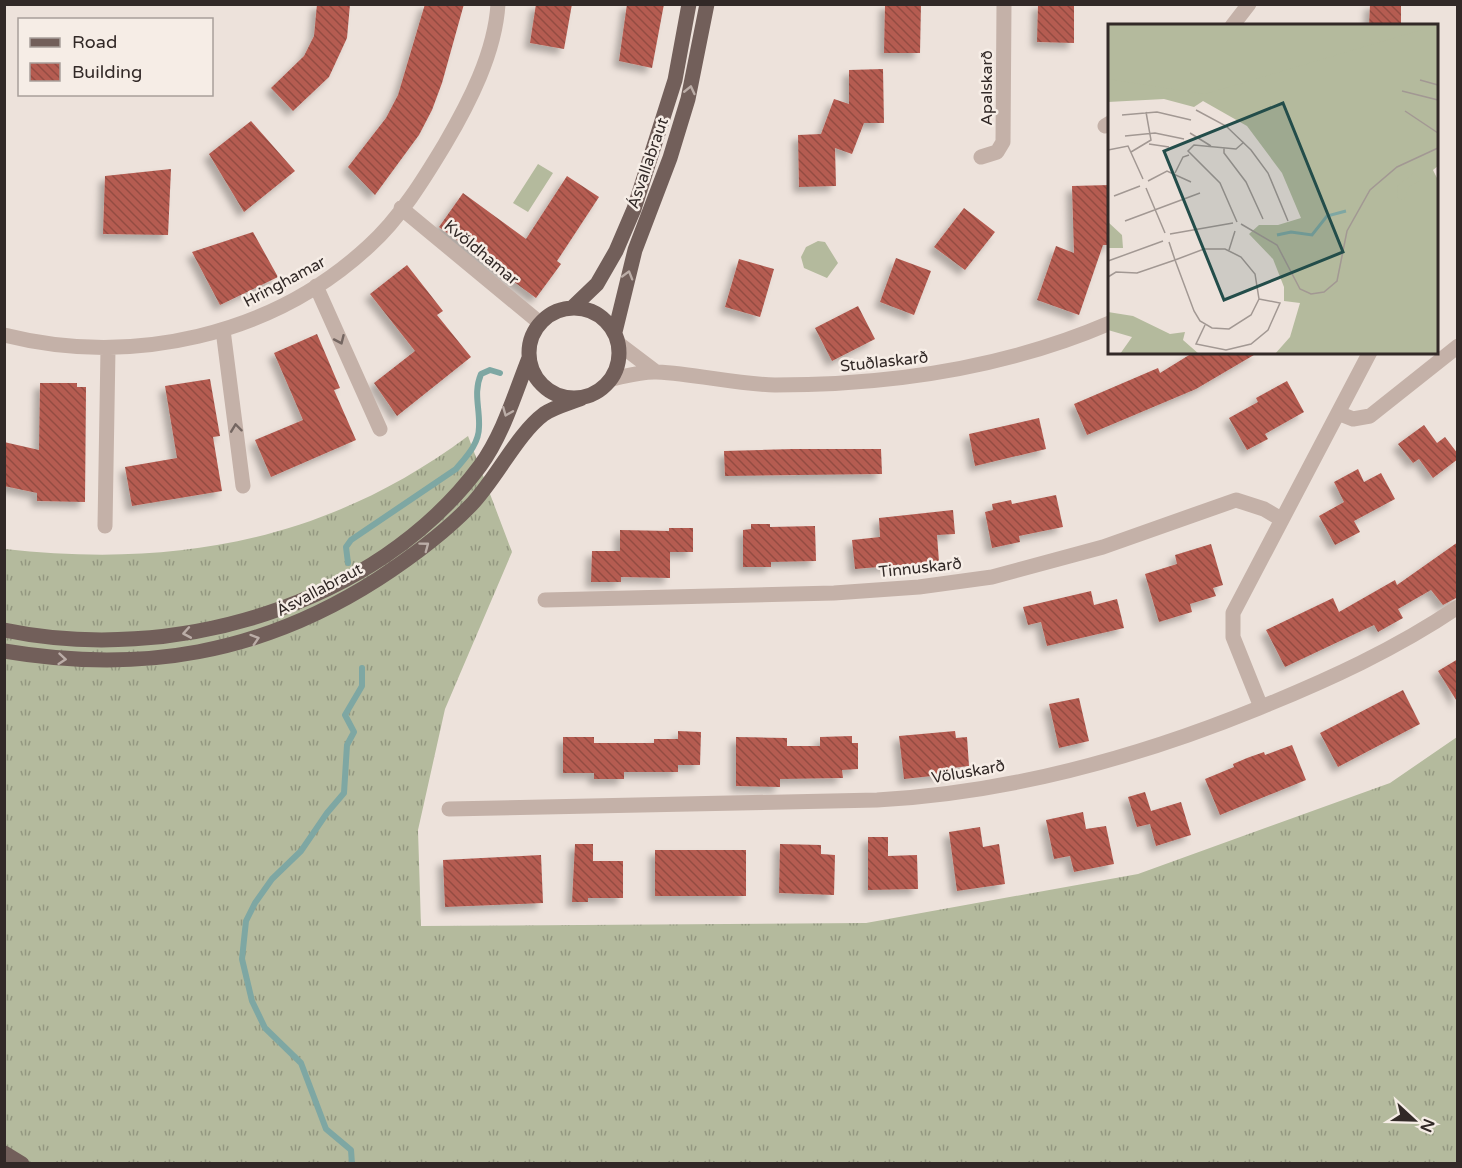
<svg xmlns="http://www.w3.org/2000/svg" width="1462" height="1168" viewBox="0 0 1462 1168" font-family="'Varela Round',sans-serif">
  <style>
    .grass { fill: url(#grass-tufts) }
    .park { fill: #b4ba9d }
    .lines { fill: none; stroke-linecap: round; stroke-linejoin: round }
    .stream { stroke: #7ea7a3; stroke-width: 6 }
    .building { fill: url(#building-back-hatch); filter: url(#shadow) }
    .minor { stroke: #c4b1a8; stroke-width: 15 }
    .major { stroke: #725f5a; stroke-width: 15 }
    .oneway { stroke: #bbada7 }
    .oneway2 { stroke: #746661 }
    .labels { text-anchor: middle; stroke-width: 5; stroke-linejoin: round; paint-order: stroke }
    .street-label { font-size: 16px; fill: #322927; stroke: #f6ede6 }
    .inset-river { fill: none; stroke: #7ea7a3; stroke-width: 3 }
    .inset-road { fill: none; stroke: #a29893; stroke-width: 1.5 }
    .view { fill: #234d4a; fill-opacity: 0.15; stroke: #234d4a; stroke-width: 3 }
    .inset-edge { fill: none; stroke: #322927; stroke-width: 3 }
  </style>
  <defs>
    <pattern id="grass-tufts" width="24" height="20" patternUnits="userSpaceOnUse" patternTransform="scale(1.5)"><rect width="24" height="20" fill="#b4ba9d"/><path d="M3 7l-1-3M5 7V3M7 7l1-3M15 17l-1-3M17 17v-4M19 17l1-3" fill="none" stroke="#939780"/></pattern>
    <pattern id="building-back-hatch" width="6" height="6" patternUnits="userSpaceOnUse" patternTransform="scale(1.5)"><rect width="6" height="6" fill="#b55c51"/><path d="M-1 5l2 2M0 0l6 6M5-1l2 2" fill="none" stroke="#944c43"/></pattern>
    <filter id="shadow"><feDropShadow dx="-5.5" dy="5.5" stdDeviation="3" flood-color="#0004"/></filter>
  </defs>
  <rect width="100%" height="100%" fill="#ede2db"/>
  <!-- grass -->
  <path class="grass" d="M468,436L512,552L445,709L418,830L421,926L866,923L1138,874L1390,783L1457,737V1163L5,1164V549C176,568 327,541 468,436Z"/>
  <!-- park -->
  <path class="park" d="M538,164L553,173L528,212L513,203Z
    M818,241L825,242L838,263L827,278L804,268L801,257L806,247Z"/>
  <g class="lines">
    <!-- stream -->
    <path class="stream" d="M348,563L346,547L351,540L456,469C466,457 479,444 479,427C480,408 473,393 481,374L490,370L500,373
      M352,1164L351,1150L326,1129L301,1063L265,1028L252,1001L242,959L246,921L255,903L272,879L301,851L327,813L344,793L347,745L354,732L345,715L362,686V668"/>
  </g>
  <!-- building -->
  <path class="building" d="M317,4H350L347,38L329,77L293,111L271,88L304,56L314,36Z
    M425,4H464L442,83L432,110L419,135L375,195L348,167L386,118L398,95Z
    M536,4H572L564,49L530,43Z
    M627,4H664L652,68L619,61Z
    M885,4H921L920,53H884Z
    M1038,4H1074V43L1037,42Z
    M1370,4H1401V26H1369Z
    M883,69L884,123H864L852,154L835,148L836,186L799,187L798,135L821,134L834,99L849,104V70Z
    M251,121L295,171L244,212L209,154Z
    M171,169L168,235L103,234L105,176Z
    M567,176L599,197L557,261L561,264L536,298L439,227L463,193L526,239Z
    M1110,185V245H1103L1079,315L1037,300L1056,246L1074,253L1072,186Z
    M964,208L995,232L965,270L934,247Z
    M253,232L278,277L220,305L192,252Z
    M896,258L931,271L914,315L880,302Z
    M739,259L774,269L760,317L725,307Z
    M407,265L443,311L437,315L471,357L397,416L374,383L415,351L370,294Z
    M858,306L875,339L832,361L815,328Z
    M317,334L340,388L334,390L356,440L271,477L255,440L303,420L274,353Z
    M1194,352H1259L1196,389L1087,435L1074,404L1158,368L1160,373Z
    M210,379L220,436L213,437L222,491L132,506L125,467L177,458L165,386Z
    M1287,381L1304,412L1265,434L1268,439L1247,450L1229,418L1258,402L1256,398Z
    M40,383H77V387H86L85,502L37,501V493L4,486V442L39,450Z
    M1039,418L1046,449L975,466L969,434Z
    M1424,425L1437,443L1445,437L1458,454V459L1433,478L1419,459L1413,463L1398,444Z
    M794,449H881L882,474L725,476L724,451Z
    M1358,469L1364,482L1381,473L1395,499L1354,521L1360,532L1335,545L1319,516L1344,502L1334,482Z
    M1056,495L1063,527L1019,536L1020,542L992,548L985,512L993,510L992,504L1011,500L1012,504Z
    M953,510L955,534L937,535L939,562L855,569L852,540L880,537L879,518Z
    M751,524H770V527L815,526L816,561L771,562V567H743V530L751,529Z
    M669,528H693V552H670V578L621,577V582H591L592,551H620V530L669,531Z
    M1458,542V597L1443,605L1431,590L1398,609L1403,618L1378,632L1374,625L1285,667L1266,630L1333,598L1339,612L1395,580L1397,585Z
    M1211,544L1223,585L1213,588L1216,596L1190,604L1192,612L1159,622L1145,574L1177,564L1175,555Z
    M1091,591L1094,605L1117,599L1124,628L1047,646L1041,622L1028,625L1023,607Z
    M1458,659V703L1438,671Z
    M1403,690L1420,724L1338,767L1320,733Z
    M1079,698L1089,741L1059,748L1049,704Z
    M678,731L701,732L700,765H678V772H624V779H594V773H563V737H594V743H654V739H678Z
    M955,731L956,738L967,737L969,766L951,768V774L904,779L899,736Z
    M852,736V743H858V769L842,770L843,778L780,779V787L736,786V737L787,738V746H820V737Z
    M1292,745L1306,780L1220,815L1205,779L1234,767L1233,764L1247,758L1264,752L1265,755Z
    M1145,792L1151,811L1181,802L1191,835L1156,846L1150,824L1137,827L1128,797Z
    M1083,812L1086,829L1106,826L1114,864L1074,872L1070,856L1054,859L1046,820Z
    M980,827L983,847L999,844L1005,884L957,891L949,832Z
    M868,837H888V856L917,855L918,889L868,890Z
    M575,844H593V861H623V898H588V902H572Z
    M780,844L821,845V854L835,855L834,895L779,893Z
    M655,850H746V896H655Z
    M541,855L543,903L445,907L443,860Z"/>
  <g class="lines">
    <!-- minor -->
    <path class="minor" d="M1232,26L1249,4
      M1105,126L1110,123
      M981,157L997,152L1003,142L1004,4
      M401,208L540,323
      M316,286L380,429
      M223,330L243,486
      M4,335C132,367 272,336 369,246C400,218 424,179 445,144C469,103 495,53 498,4
      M619,344L656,372
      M612,379C626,376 643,371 657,372C697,374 735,384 775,385C890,385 1003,369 1110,323
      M1338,413L1353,419L1370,416L1458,346
      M105,526L108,349
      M545,600L834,593L919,587L992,577L1103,547L1236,500L1264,509L1281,519
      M1261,707L1233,637V613L1370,352
      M449,809L877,800C1008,793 1139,757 1259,708C1328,680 1396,649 1458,607"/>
    <!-- major -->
    <path class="major" d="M573,307L597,284L616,251L634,209L675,80L689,4
      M529 353a45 45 0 1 1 90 0a45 45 0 1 1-90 0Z
      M615,332L635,250L670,158L688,99L707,4
      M4,630C172,665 376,606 480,466C503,435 515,393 529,358
      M4,651C141,674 261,654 378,579C410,558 443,534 470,506C495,481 517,434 544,414C554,407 570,403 582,398
      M4,1153L22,1164"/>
  </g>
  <!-- one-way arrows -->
  <defs><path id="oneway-chevron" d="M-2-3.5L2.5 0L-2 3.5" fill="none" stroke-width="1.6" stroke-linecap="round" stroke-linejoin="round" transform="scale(1.5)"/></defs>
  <g class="oneway">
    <use href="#oneway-chevron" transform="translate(690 90) rotate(-77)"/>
    <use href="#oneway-chevron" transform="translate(628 275) rotate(-74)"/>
    <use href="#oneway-chevron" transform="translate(507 412) rotate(112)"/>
    <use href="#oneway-chevron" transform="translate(425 546) rotate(-37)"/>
    <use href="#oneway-chevron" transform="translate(187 633) rotate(170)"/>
    <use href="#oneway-chevron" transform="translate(255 639) rotate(-18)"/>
    <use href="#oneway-chevron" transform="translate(62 659) rotate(5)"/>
  </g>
  <g class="oneway2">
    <use href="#oneway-chevron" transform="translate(340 340) rotate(66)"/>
    <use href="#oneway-chevron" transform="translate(236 428) rotate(-97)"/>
  </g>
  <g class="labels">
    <!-- street labels -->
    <g class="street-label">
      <text transform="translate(986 88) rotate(-90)" y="6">Apalskarð</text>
      <text transform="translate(647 163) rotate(-71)" y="6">Ásvallabraut</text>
      <text transform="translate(482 252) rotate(40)" y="6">Kvöldhamar</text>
      <text transform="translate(284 281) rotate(-28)" y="6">Hringhamar</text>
      <text transform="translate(884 361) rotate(-6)" y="6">Stuðlaskarð</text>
      <text transform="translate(920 567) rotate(-6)" y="6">Tinnuskarð</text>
      <text transform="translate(319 589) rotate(-28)" y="6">Ásvallabraut</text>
      <text transform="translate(968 771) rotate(-10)" y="6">Völuskarð</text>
    </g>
  </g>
  <!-- overview -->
  <g transform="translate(1108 24)">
    <rect width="330" height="330" fill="#ede2db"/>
    <path d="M0,0H330V142L325,146L330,156V330H167L182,313L192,279L176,277V263L165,235L141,210L151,201H170L193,194L174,149L139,102L95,77L86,83L56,75L0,78ZM0,198L14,211L15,224H0ZM0,288L25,292L62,310L77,308L75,316L91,330H12L24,313L0,306Z" fill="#b4ba9d"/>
    <path d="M306,149L313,156L301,163L296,176L290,174L289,162Z" fill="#b4ba9d"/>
    <path d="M0,0H330V1L97,70L0,55Z" fill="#b4ba9d"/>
    <path class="inset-river" d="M169,211L183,208L204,211L219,192L238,187"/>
    <path class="inset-road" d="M312,56L330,61M294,67L330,76M88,86L118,102L143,126L160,149L180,197M297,87L330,109M14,91L49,88L83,96M82,109L103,122M17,112L47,109L76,115M41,120L61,123M116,124V129L138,158L155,195M0,126L20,122L35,155M23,128L43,116L38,88M67,149L75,133L81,131M40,157L59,147L83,158M38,164L57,209M6,172L32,162M17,197L92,169M129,198L112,159L80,127L86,121L128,125L136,118M133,200L169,221L192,265L203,270L216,268L229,257L239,207L262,166L289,143L330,124M62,210L125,199M121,226L127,207M0,237L55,217M0,253L8,248L29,249L67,236L96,225H117L133,233L147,250L151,275L143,291L121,305L104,304L92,297L86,287L67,236L61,218M97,301L88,320L118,326L143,320L160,306L172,279L151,275"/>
    <path class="view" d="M175,79L235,228L116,276L56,127Z"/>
    <rect width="330" height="330" class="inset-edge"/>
  </g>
  <!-- border -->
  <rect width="1462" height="1168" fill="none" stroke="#322927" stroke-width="12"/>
  <!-- legend -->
  <rect x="18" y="18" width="195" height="78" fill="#f6ede6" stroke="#a89f9a" stroke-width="1.5"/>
  <rect x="30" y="38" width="30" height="9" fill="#725f5a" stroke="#a89f9a" stroke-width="1.5"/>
  <text x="72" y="48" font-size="18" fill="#322927">Road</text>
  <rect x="30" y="63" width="30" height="18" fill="url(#building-back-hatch)" stroke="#a89f9a" stroke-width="1.5"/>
  <text x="72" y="78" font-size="18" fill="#322927">Building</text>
  <!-- north arrow -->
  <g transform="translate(1414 1120) rotate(112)" stroke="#f6ede6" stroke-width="4.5" paint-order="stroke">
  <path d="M0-4.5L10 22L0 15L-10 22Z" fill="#322927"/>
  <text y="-9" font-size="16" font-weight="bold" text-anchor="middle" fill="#322927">N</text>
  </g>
</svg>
